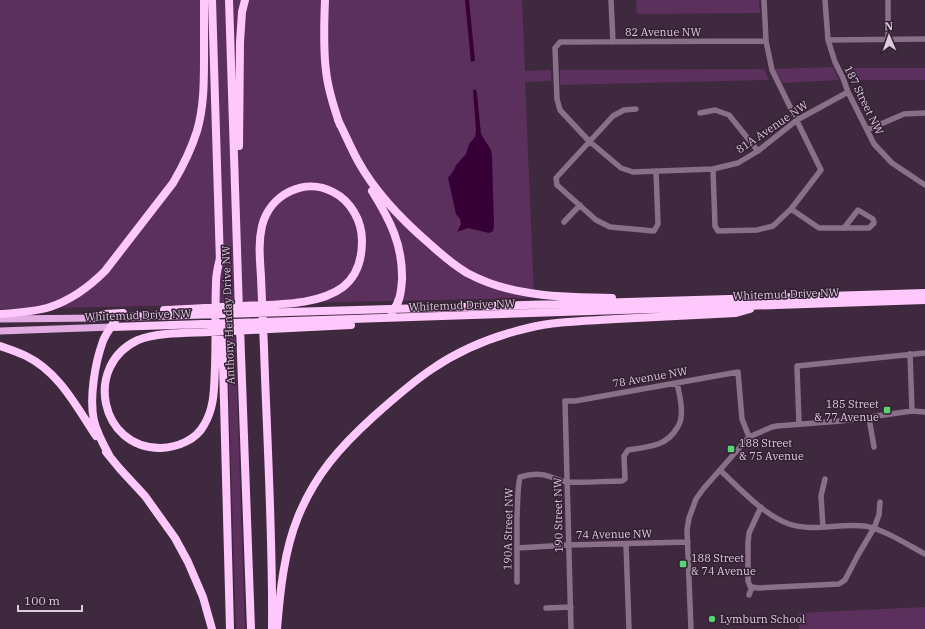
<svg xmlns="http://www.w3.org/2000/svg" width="925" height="629" viewBox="0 0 925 629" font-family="'IBM Plex Serif',serif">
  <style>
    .green { fill: #5c305c }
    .water { fill: #360037 }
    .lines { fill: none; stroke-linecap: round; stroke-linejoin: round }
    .minor { stroke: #8a6f89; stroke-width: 5.5 }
    .major { stroke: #e2abe1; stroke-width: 7 }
    .highway { stroke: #fec8fc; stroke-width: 8 }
    .poi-dot { fill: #57d570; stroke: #341f34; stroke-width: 1.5 }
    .labels { text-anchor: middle; stroke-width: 3; stroke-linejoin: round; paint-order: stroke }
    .street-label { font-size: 11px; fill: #daccda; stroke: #341f34 }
    .poi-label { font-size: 11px; fill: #daccda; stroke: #341f34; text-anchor: start }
  </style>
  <rect width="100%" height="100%" fill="#3f293e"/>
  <!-- green -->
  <path class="green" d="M0,0H522L525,71L551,70V81L525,82L534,298L0,309Z
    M636,0H759L760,13L637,14Z
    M833,67L839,80L783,83L774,69Z
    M845,68H925V80H851Z
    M764,69L769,80L560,85V70Z
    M227,335H235L245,629H236Z
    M925,607V629H799V613Z"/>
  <!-- water -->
  <path class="water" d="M465,0H469L475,61L471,62Z
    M474,89L476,90L477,94L481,134L491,150L492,156L494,226L493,231L489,233L468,228L457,232L461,224L460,219L456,214L448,178L454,170L456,165L466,154L469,144L475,137L476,130L473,91Z"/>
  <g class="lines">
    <!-- minor -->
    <path class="minor" d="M611,0L613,42
      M825,0L828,40L835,62L843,78L848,92L874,144L892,163L925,185
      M888,0V39
      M828,40L925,39
      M766,41L560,42L555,48L557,99L560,110L589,141L621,168L633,172L713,169L738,163L758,151L797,120L848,92
      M636,109L624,110L613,116L556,178L557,185L596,220L610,227L654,231L658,224L656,171
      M700,113L715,110L729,115L758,151
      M867,130L904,114L925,113
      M713,169L715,226L718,231L757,230L773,226L791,209L821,170L772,70L766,41L764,0
      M791,209L819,228H869L874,223L873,219L858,210L844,228
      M564,222L580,205
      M910,354L912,411
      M869,418L874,447
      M799,424L797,366L925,353
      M720,470C738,487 765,516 789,524C813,532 839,523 864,526C882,528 908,545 925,554
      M823,527L821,496L825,479
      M626,544L629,629
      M517,548L569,545L688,542
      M517,582C517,560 517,538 517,517C518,503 517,490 520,477C530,474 541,473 551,477C557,479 562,482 569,482C587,483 605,481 622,481L625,479L624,456L628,450C647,447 666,447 677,428C679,425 681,421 681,417C683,406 679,393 677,383
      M752,587L750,586L748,581V543L749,533L761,507
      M749,595L752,587L759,588L839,584L845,580L858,555L874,528L879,515L880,502
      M546,608L571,607
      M571,629L565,401H575L738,372L742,419L749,437
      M691,629L687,530L689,518L696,499L704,488L749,437L772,427L777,426L841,421L912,411L925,412"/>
    <!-- major -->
    <path class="major" d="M0,319L100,318
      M0,331L112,327"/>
    <!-- highway -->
    <path class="highway" d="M212,0L220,263
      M229,0L239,311
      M325,0C324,24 323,48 326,71C328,89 334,108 340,125
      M338,120C345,134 351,148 358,161C376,194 403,221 431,245C442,255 454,265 467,273C484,282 505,289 524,292C552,298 584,297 612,298
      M239,146L240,42L242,12L245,0
      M372,191C390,220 403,245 402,280C401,293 400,302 392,312
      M220,258C218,266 216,274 216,282C215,310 216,339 215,367C214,387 215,407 204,425C196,440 178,447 161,448C100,449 83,365 138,340C158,332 188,333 210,332C257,330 304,327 351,325
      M164,310C191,309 217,307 243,306C274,304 318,306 343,287C357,276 362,258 362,241C362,221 351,201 333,192C305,177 270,194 262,226C258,243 260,260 261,277C262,301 263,325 264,348C267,442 273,535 272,629
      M0,314C16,313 34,312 50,307C71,300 89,287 105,271L173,183C183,166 191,150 197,131C204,107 204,82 204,58C204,39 204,19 204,0
      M94,318L106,314L123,313
      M112,327L925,300
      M222,327L230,629
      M240,327L251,629
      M0,346C9,349 18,352 26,356C59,372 76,406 96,436
      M106,452L120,469L145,496L175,538L188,562L203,597L212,629
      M109,455C103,444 97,433 94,421C89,398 95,363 103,341C106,333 113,325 117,317L695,300L925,293
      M277,629C280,592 284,551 298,517C315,475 340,447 373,417C392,400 411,383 432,369C461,349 494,336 528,328C556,321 587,321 616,319C656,317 696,315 736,313L750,309"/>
  </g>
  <!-- markers -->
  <g class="poi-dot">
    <rect x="883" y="406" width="8" height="8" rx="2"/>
    <rect x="727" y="445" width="8" height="8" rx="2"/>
    <rect x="679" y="560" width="8" height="8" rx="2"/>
    <circle cx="712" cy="619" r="4"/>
  </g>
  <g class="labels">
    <!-- street labels -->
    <g class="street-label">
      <text x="663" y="36">82 Avenue NW</text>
      <text transform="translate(864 100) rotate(64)" y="4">187 Street NW</text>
      <text transform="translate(772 127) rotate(-34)" y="4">81A Avenue NW</text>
      <text transform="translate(786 294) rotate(-2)" y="4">Whitemud Drive NW</text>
      <text transform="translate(462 305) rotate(-2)" y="4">Whitemud Drive NW</text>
      <text transform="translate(138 315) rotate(-2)" y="4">Whitemud Drive NW</text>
      <text transform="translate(228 315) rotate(-92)" y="4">Anthony Henday Drive NW</text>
      <text transform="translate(650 377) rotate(-10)" y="4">78 Avenue NW</text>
      <text transform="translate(558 515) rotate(-91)" y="4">190 Street NW</text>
      <text transform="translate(508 529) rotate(-89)" y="4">190A Street NW</text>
      <text transform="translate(614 534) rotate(-1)" y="4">74 Avenue NW</text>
    </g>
    <!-- poi labels -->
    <g class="poi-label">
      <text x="879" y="408" text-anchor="end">185 Street<tspan x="879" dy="13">&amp; 77 Avenue</tspan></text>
      <text x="739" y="447">188 Street<tspan x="739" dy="13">&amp; 75 Avenue</tspan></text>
      <text x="691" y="562">188 Street<tspan x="691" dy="13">&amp; 74 Avenue</tspan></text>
      <text x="720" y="623">Lymburn School</text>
    </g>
  </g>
  <!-- north arrow -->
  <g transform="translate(889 36) rotate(358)" stroke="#341f34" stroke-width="3" paint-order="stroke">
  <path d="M0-3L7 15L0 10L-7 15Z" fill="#daccda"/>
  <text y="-6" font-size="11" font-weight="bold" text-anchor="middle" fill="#daccda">N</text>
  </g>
  <!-- scale -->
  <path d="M18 605v6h64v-6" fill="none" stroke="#daccda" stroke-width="2"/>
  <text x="24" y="605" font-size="12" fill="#daccda" stroke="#341f34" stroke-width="3" paint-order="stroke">100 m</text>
</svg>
